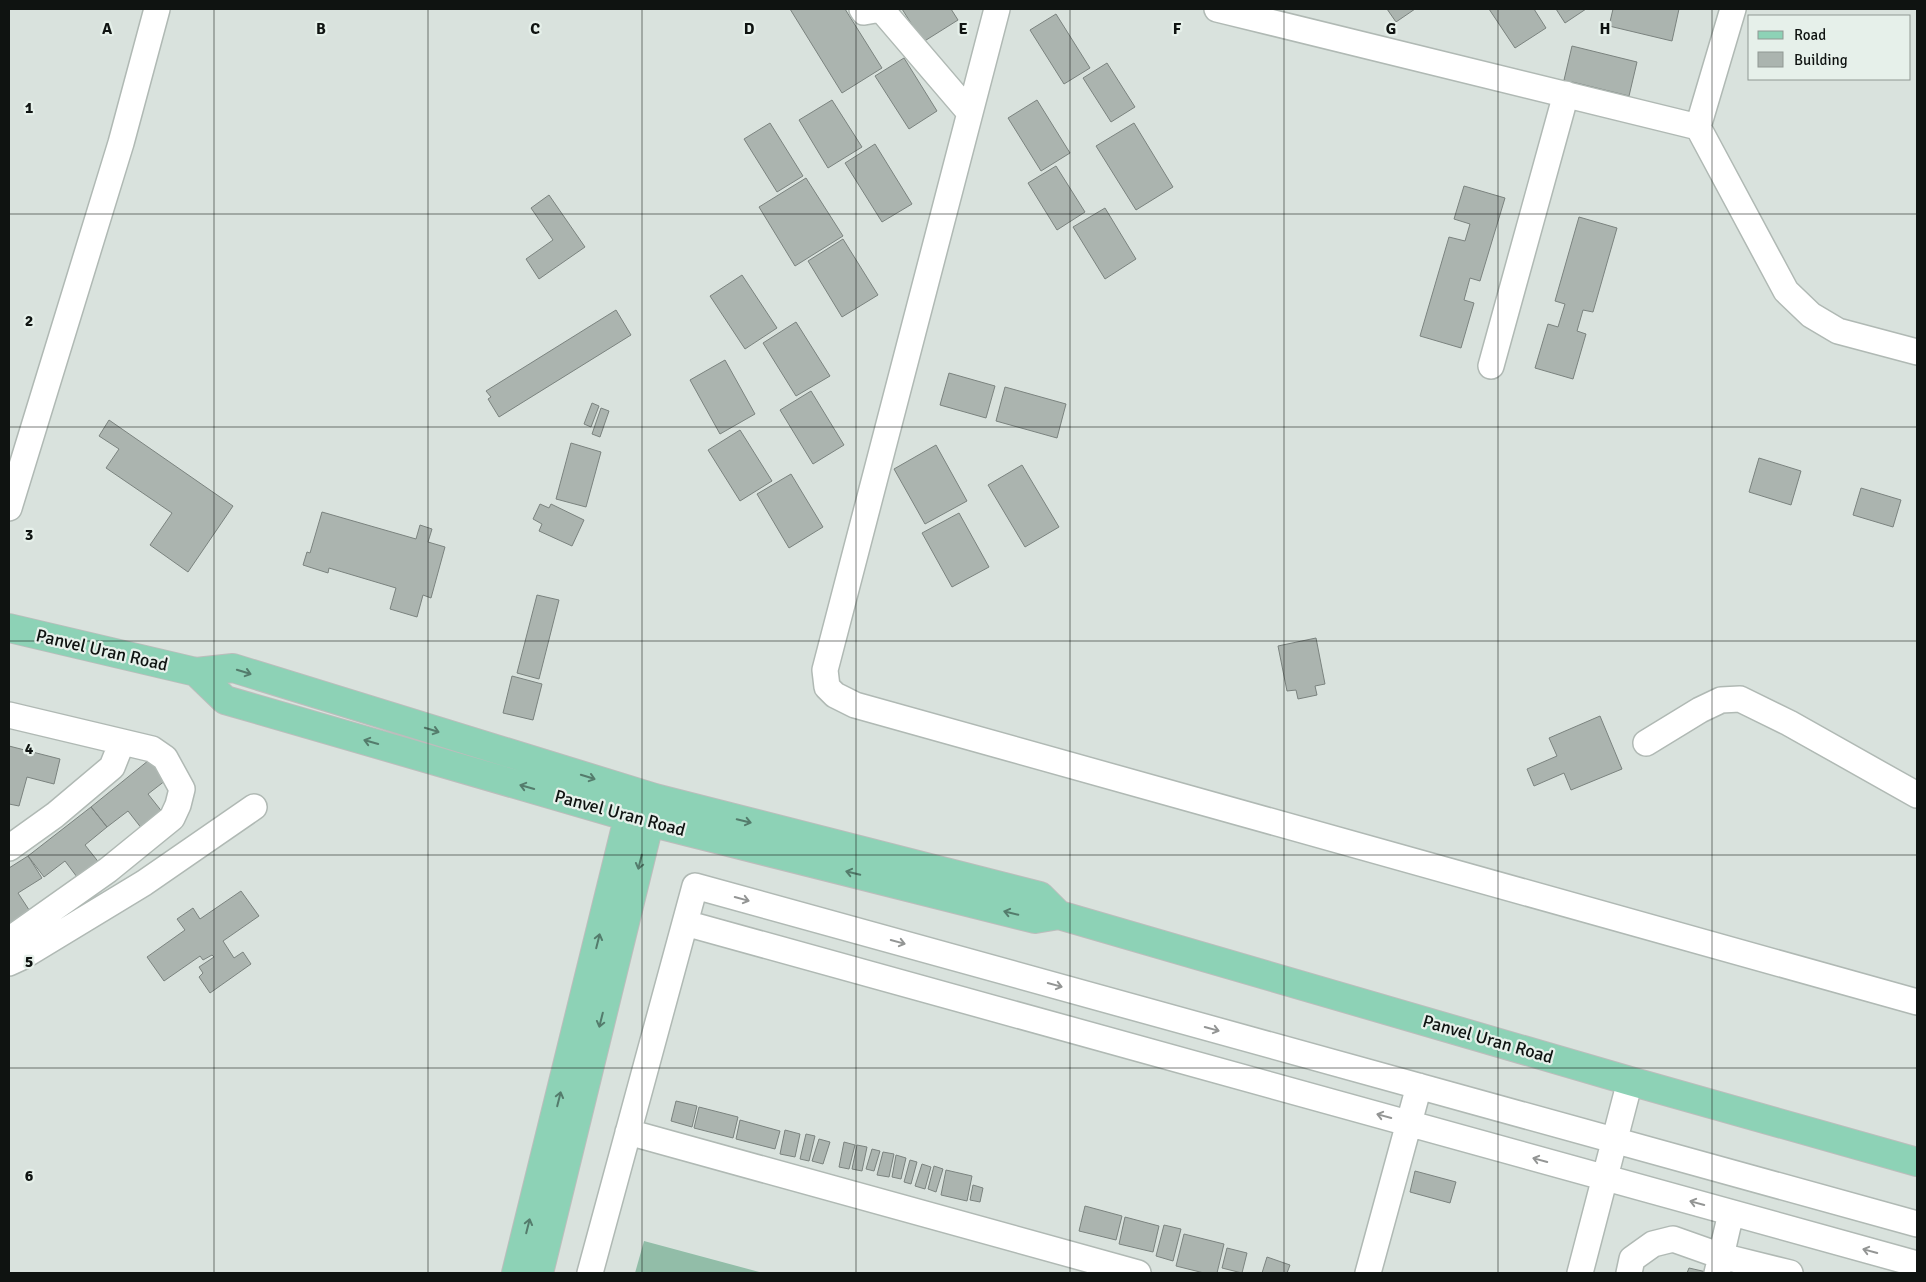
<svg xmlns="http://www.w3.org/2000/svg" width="1926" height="1282" viewBox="0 0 1926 1282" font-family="Signika,sans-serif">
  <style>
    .green { fill: #92bda8 }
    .building { fill: #abb4af; stroke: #7b837f }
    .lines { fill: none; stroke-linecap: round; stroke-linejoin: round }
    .minor-casing { stroke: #b0b9b4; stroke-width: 28 }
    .major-casing { stroke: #bcbdbc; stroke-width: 30 }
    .minor { stroke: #fff; stroke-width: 25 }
    .major { stroke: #8dd2b6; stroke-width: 28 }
    .oneway { stroke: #547c6c }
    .oneway2 { stroke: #939594 }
    .grid { fill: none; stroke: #0f1311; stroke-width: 1; stroke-opacity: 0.55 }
    .labels { text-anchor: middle; stroke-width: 4.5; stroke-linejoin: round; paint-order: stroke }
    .street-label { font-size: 18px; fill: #0f1311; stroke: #e6f0ea }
    .grid-label { font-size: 16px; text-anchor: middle; font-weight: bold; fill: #0f1311; stroke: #e6f0ea; stroke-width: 4.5; stroke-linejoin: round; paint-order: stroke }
  </style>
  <rect width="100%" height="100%" fill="#d9e2dd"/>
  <!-- green -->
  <path class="green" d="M644,1241L763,1273H635Z"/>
  <!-- building -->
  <path class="building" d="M790,9H845L882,68L842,93Z
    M902,9H951L958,20L923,42Z
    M1387,9H1415L1396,22Z
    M1489,9H1534L1546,28L1515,48Z
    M1556,9H1586L1565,23Z
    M1613,9H1679L1672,41L1609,26Z
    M1056,14L1090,68L1064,84L1030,30Z
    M1572,46L1637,62L1629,96L1564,80Z
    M904,58L937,111L909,129L875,76Z
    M1107,63L1135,107L1111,122L1083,78Z
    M832,100L862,147L828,168L799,120Z
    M1037,100L1070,153L1041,171L1008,118Z
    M770,123L803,176L777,192L744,139Z
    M1134,123L1173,187L1136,210L1096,146Z
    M875,144L912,204L882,222L845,163Z
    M1056,166L1085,212L1057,230L1028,183Z
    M806,178L843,236L795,266L759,207Z
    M1464,186L1505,198L1480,281L1470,278L1464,300L1474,303L1461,348L1420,336L1449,237L1465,241L1470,224L1454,219Z
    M549,195L585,247L539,279L526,259L553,240L531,208Z
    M1105,208L1136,259L1105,279L1073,227Z
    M1579,217L1617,228L1593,312L1583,310L1577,331L1586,334L1573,379L1535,368L1548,324L1558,327L1565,304L1555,301Z
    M843,239L878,295L842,317L808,261Z
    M742,275L777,328L745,349L710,296Z
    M616,310L631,335L499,417L488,399L491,397L486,391Z
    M796,322L830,376L796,396L763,343Z
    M725,360L755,414L720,434L690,380Z
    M949,373L995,386L986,418L940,405Z
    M1005,387L1066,404L1057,438L996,421Z
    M811,391L844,445L813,464L780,410Z
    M592,403L599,406L591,427L584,424Z
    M601,408L609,411L600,437L592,434Z
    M109,420L233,506L188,572L150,545L172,513L106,468L119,449L99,436Z
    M740,430L772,481L740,501L708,450Z
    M571,443L601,452L586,507L556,499Z
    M936,445L967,501L925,524L894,469Z
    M1759,458L1801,471L1791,505L1749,492Z
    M1022,465L1059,527L1025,547L988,485Z
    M791,474L823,527L789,548L757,494Z
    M1861,488L1901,500L1893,527L1853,515Z
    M540,504L549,508L551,504L584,520L572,546L539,531L542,524L533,519Z
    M322,512L416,539L420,525L432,529L428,542L445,547L431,598L423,595L417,617L390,609L396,588L329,568L328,573L303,565L307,552L310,553Z
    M959,513L989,567L952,587L922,533Z
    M537,595L559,600L539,679L517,673Z
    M1316,638L1325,684L1315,686L1317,695L1298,699L1296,690L1287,691L1278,646Z
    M512,676L542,684L533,720L503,713Z
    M1600,716L1622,769L1571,790L1564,773L1534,786L1527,769L1557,756L1549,738Z
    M9,746L60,759L54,784L27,777L19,806L9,804Z
    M154,756L170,777L148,794L167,818L146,834L128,811L107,827L91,807Z
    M91,807L107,827L85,845L104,869L83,885L65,861L44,877L28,856Z
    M28,856L42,878L18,893L35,919L9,926V868Z
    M241,891L259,916L223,941L234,958L243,952L251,964L210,993L199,977L203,973L199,967L214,957L212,955L203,960L200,956L164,981L147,957L185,930L177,919L193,908L200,919Z
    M676,1101L697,1106L692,1127L671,1121Z
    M699,1107L738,1117L733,1138L694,1128Z
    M740,1120L780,1131L775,1149L736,1139Z
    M785,1130L800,1134L795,1157L780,1154Z
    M806,1134L815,1136L809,1161L800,1159Z
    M819,1139L830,1142L823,1164L812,1161Z
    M844,1142L855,1145L849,1169L839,1167Z
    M857,1145L867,1147L862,1171L852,1169Z
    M872,1149L880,1151L874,1171L866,1169Z
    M883,1152L894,1154L889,1177L877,1175Z
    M896,1155L906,1158L901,1179L892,1177Z
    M910,1160L917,1162L911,1184L904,1182Z
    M922,1164L931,1167L925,1189L915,1186Z
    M934,1166L943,1169L936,1192L928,1189Z
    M946,1170L972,1176L967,1201L941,1195Z
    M1415,1171L1456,1182L1450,1203L1410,1192Z
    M973,1185L983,1188L980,1202L970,1200Z
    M1085,1206L1122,1216L1116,1240L1079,1231Z
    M1125,1217L1159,1226L1153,1252L1119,1244Z
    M1164,1225L1181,1229L1173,1261L1156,1256Z
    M1184,1234L1224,1244L1217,1273H1204L1176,1266Z
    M1227,1248L1247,1253L1242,1273L1222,1268Z
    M1267,1257L1290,1265L1287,1273H1262Z
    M1689,1268L1711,1273H1687Z"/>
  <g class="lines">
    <!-- minor casing -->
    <g class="minor-casing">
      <path id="minor" d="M862,9L864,12L881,9L970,113
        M997,9L825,670L827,687L835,695L855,705L1917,1002
        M1217,9L1698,127
        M1733,9L1698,127L1786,291L1811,315L1838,331L1917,352
        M1491,366L1566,94
        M9,508L121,143L157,9
        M9,715L152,749L165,758L182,789L178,805L172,818L108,870L9,940
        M1646,743L1700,710L1721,700L1740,699L1789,723L1917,795
        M9,848L55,815L112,767L122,742
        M685,923L1917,1264
        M9,963L22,957L144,883L254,807
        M628,1132L1138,1273
        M590,1273L695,886L1917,1224
        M1368,1273L1419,1086
        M1580,1273L1630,1081
        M1629,1273L1632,1259L1653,1244L1673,1239L1721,1256L1790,1273
        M1717,1273L1731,1213"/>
    </g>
    <!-- major casing -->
    <g class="major-casing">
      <path id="major" d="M9,628L196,672L233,668L655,798L1040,896L1059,915
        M196,672L225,700L629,817L1035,919L1059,915L1630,1081L1917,1162
        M516,1273L633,798
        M539,1273L654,804"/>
    </g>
    <!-- minor -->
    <use href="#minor" class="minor"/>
    <!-- major -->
    <use href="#major" class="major"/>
  </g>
  <!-- one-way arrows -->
  <defs><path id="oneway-shaft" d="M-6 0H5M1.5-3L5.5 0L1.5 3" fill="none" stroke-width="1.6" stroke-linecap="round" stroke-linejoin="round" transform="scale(1.25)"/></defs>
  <g class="oneway">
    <use href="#oneway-shaft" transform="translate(244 672) rotate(17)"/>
    <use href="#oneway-shaft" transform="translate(432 730) rotate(17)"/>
    <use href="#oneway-shaft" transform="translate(371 742) rotate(-164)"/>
    <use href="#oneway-shaft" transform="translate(588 777) rotate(17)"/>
    <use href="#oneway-shaft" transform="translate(527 787) rotate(-164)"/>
    <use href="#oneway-shaft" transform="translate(744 821) rotate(14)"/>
    <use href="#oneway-shaft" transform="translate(640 862) rotate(104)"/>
    <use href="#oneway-shaft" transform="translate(853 873) rotate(-166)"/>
    <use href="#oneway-shaft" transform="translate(1011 913) rotate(-166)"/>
    <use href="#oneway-shaft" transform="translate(598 941) rotate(-76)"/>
    <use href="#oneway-shaft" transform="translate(601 1020) rotate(104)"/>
    <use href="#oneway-shaft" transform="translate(559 1099) rotate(-76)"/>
    <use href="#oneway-shaft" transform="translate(528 1226) rotate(-76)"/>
  </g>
  <g class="oneway2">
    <use href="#oneway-shaft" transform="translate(742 899) rotate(15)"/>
    <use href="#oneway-shaft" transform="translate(898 942) rotate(15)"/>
    <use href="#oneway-shaft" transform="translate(1055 985) rotate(15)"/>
    <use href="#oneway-shaft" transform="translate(1212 1029) rotate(15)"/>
    <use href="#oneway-shaft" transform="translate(1384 1116) rotate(-165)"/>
    <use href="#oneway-shaft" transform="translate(1540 1160) rotate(-165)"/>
    <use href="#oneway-shaft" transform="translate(1697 1203) rotate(-165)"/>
    <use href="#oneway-shaft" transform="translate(1870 1251) rotate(-165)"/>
  </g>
  <!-- grid -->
  <path class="grid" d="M214,9V1273M428,9V1273M642,9V1273M856,9V1273M1070,9V1273M1284,9V1273M1498,9V1273M1712,9V1273M9,214H1917M9,427H1917M9,641H1917M9,855H1917M9,1068H1917"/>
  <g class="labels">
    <!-- street labels -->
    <g class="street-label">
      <text transform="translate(102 650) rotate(13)" y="6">Panvel Uran Road</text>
      <text transform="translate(620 813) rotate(15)" y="6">Panvel Uran Road</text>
      <text transform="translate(1488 1039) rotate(16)" y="6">Panvel Uran Road</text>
    </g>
  </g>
  <g class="grid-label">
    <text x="107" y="34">A</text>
    <text x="321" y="34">B</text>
    <text x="535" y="34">C</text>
    <text x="749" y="34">D</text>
    <text x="963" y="34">E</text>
    <text x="1177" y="34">F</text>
    <text x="1391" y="34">G</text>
    <text x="1605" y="34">H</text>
    <text x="29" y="113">1</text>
    <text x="29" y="326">2</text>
    <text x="29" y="540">3</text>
    <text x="29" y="754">4</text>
    <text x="29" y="967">5</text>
    <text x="29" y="1181">6</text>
  </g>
  <!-- border -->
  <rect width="1926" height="1282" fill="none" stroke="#0f1311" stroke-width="20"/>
  <!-- legend -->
  <rect x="1748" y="15" width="162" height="65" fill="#e6f0ea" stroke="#909893"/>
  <rect x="1758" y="31" width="25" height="8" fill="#8dd2b6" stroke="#909893"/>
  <text x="1794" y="40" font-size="15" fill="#0f1311">Road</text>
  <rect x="1758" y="52" width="25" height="15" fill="#abb4af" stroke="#909893"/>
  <text x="1794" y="65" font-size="15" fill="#0f1311">Building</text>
</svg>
